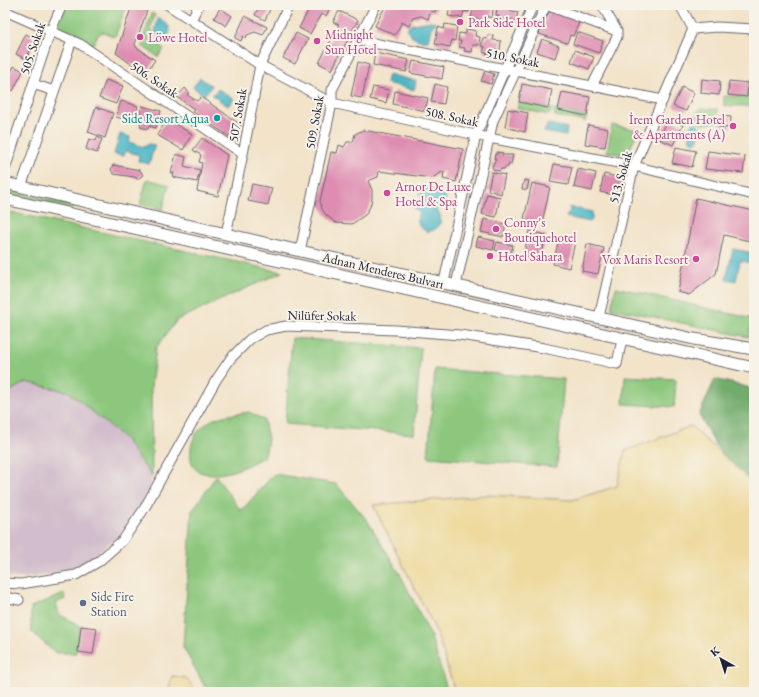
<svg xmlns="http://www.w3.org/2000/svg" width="759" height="697" viewBox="0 0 759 697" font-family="'EB Garamond',serif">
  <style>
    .industrial { fill: #d1bdcb }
    .green { fill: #8cc77d; stroke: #57745c }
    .forest { fill: #71ac6c; stroke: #4a6754 }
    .sand { fill: #eeda9e; stroke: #887e6c }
    .water { fill: #4ab6c6; stroke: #366c80 }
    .building { fill: #de8cb1 }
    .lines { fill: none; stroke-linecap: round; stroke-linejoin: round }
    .minor-casing { stroke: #6b666d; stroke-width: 11 }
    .major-casing { stroke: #6b666d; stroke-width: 13 }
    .minor { stroke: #fff; stroke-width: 9 }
    .major { stroke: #fff; stroke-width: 11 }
    .hotel-dot { fill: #d1479c; stroke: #f7f3e8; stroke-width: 1.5 }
    .culture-dot { fill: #0f9aa8; stroke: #f7f3e8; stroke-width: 1.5 }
    .service-dot { fill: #5c6f8a; stroke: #f7f3e8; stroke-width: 1.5 }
    .labels { text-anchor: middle; stroke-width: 4; stroke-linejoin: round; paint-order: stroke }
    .hotel-label { font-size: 13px; fill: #b23c85; stroke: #f7f3e8; text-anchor: start }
    .street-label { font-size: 13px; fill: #22223b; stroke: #f7f3e8 }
    .culture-label { font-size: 13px; fill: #0d838f; stroke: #f7f3e8; text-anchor: end }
    .service-label { font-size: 13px; fill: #4e5e75; stroke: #f7f3e8; text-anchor: start }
  </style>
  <rect width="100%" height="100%" fill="#f7f3e8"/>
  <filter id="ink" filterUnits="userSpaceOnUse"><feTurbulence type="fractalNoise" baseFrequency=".025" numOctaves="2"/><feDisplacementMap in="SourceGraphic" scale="8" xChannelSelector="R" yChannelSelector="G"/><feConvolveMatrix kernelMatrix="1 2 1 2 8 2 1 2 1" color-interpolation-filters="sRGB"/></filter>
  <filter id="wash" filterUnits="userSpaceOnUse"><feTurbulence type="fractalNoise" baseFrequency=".012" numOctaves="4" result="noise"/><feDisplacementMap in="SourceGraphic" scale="16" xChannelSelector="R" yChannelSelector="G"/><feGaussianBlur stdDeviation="0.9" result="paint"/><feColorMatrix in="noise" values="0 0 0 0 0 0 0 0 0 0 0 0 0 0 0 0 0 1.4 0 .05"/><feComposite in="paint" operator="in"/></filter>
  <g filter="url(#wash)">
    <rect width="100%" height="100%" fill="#f2e3c9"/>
    <!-- industrial -->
    <path class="industrial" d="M26,382L69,392L124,438L152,477L148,491L138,510L122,533L89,560L69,570L48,575L21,578L5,577V394Z"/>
    <!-- green -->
    <path class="green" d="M67,5H127L115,37L103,32L98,35L92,45L56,28Z
      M152,13L155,15L151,27L154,38L141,43Z
      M155,41L164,49L158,57L142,46Z
      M754,68V106H724V96L747,97L749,81H753Z
      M519,102L552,109L549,115L517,108Z
      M554,109L587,116L585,122L580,119L577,120L555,116Z
      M702,109H718L716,122L703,124L696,120L698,111Z
      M612,125L638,130L631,147L620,154L607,152Z
      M147,179L169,185L163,210L140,204Z
      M5,189L74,205L73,209L5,194Z
      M5,211L282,272L177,320L156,348L151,386L152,477L124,438L69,392L26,382L5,394Z
      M616,287L753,319L748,337L611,308Z
      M292,338L421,348L414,434L285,424Z
      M435,369L564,379L557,467L428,457Z
      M625,376L676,379L674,407L623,404Z
      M249,412L264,420L268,439L265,456C247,466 225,478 203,473C186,469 189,445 196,434C198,430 206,424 210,421C220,415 237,414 249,412Z
      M274,474L336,484L367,520L400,574L430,634L448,692H208L183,647L192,511L216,476L241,511Z
      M64,594L65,599L56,603L59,614L80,626L76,653H55L31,631V607Z"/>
    <!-- forest -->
    <path class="forest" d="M715,379L747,387L754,391V489L749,486L716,446L699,415Z"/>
    <!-- sand -->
    <path class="sand" d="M691,426L754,484V692H455L437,633L373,505L487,495L572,500L617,486L625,451Z
      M172,676L186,678L197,692H168Z"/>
    <!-- water -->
    <path class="water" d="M158,18L169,26L170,32L163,43L155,32Z
      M431,21L436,22L431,28L428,41H422L412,37L407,28L412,24Z
      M388,74L416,81L414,90L386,83Z
      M200,78L212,86L204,95L193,87Z
      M218,89L234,99L228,106L212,95Z
      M693,123L698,124C701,129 700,139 695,143L690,140L688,128Z
      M548,124L567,128L566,136L544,132Z
      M120,134L130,137L129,142L144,147L149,144L155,145L149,164L138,161L139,155L126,151L124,156L114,154Z
      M423,187H426L431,191L440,189L445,194L446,199L442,205L437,206L436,210L440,215C442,226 437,230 427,232L419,226L417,219L420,214L415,209V204L419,201L425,200L427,204L432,202L430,198L426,199L419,195L420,189Z
      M569,207L592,212V220L590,222L566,217L570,211Z
      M733,249L754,253L752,263L740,261L736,281L726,279Z"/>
    <g id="blocks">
      <!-- building -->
      <path class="building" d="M132,5H143L148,8L135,44L136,47L155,60L145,74L116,53Z
        M260,5H272L265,20L255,15Z
        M311,5L331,6L326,16L321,14L310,34L299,28Z
        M386,5H438L435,12L431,11L428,19L421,16L413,18L409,26L402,22L395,35L375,26Z
        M450,5H471L469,12L464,11L462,18L448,16Z
        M474,5H491V8L493,9L492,18L486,16L485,21L471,18Z
        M503,5L512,7L511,11L518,12L516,21L509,19L508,26L498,21L499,16L496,15L497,8L503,9Z
        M220,8L232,16L226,26L214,18Z
        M550,10L580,20L573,36L570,35L567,43L539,34Z
        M339,11L358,20L342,51L329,44L339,25L333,22Z
        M245,16L267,27L263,35L255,32L247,35L246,38L243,36L241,41L235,38Z
        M445,24L457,26L455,41L452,40L450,47L435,44L438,27L444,29Z
        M466,29L476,31L475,36L480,37L479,45H473L472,52L464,51L465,48L459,47L461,41H458L459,33L466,34Z
        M577,32L603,41L599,53L573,44Z
        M296,33L308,39L295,64L283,58Z
        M26,34L36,39L26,59L16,54Z
        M488,35L494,36L493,40L501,41L500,50L497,49L495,56L483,52L485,47L481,46L483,38L487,39Z
        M542,39L559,46L555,58L537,52Z
        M326,49L339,55L332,70L319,63Z
        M575,50L594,57L589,69L571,62Z
        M375,53L409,60L406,72L373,65Z
        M413,61L444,67L442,79L410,73Z
        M358,62L369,65L362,98L351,96Z
        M14,66L23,71L13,91L5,87V84Z
        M485,71L494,74L491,84L481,81Z
        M702,79L720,81L719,95L701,93Z
        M106,80L123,86L116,104L99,98Z
        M729,81L748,83L747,97L728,95Z
        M435,84L447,87L444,104L431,102Z
        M522,84L552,90L548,108L519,102Z
        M373,87L389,90L386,103L370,99Z
        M682,87L694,93L686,111L673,106Z
        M185,88L189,93L187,95L197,101L201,97L241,125L231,138L192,111L194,109L177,97Z
        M395,91L428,98L425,111L393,104Z
        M562,92L590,97L587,116L558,110Z
        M121,101L138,106L134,122L116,117Z
        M142,106L161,111L156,128L149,126L148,129L140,127L141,122L138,120Z
        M96,107L113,113L105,138L88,132Z
        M508,109L528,113L525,132L505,127Z
        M721,116L731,117L730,128L719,127Z
        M167,119L192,134L183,150L157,135Z
        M668,119L683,125L673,145L659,139Z
        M588,125L608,129L605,147L585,144Z
        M363,130L463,149L456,182L443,179L444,171L432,178L379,171L378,177L368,181L372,190V199L370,207L365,215L352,224L336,223L326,215L322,209L320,201L331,152L337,153L339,145L344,147L347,142H353L355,134Z
        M97,137L102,139L97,153L86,149L89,139L96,141Z
        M202,138L227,155L218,196L197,191L202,163L199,162L201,155L193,150Z
        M676,147L696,151L692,167L672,163Z
        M708,151L745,156L743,173L705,169Z
        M497,152L503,153L502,155H513L511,164L509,163L508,167H505L504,169H501L500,171L494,170L492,167L496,159H494L495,154H497Z
        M176,154L186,157L184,166L200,170L197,182L173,177L174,173H171Z
        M554,164L572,167L568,185L550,182Z
        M113,165L140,170L143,175L138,179L134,177L114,174L111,170Z
        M578,169L596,173L592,191L574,187Z
        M492,172L505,175L501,194L488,190Z
        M604,174L622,178L618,196L600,192Z
        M524,180L529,181L527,190L522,189Z
        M532,183L550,187L542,223L524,219Z
        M252,184L272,188L268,205L248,201Z
        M487,194L500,197L496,217L482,214Z
        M696,198L754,211V242L724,235L716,274L689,295L678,292Z
        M484,219L506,224L503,237L481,232Z
        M529,231L546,235L540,262L523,258Z
        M478,237L495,241L493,250L476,246Z
        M559,238L575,242L569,268L553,264Z
        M497,242L513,245L511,254L495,250Z
        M587,244L604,248L598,274L582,271Z
        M81,626L97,628L93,654L78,652Z"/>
    </g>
  </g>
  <g filter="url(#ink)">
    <use href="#blocks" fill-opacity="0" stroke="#6b666d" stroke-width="1"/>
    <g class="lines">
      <!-- minor casing -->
      <g class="minor-casing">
        <path id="minor" d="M168,5L260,65L332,103L489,138L634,166L754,195
          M680,5L693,29
          M5,11L80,44L243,154
          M191,20L199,5
          M693,29L717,27L754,29
          M358,40L663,100
          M33,84L54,91
          M592,86L617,37V31L602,5
          M5,169L51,30L62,5
          M21,187L72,40
          M226,234L243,154L260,65L289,5
          M300,251L332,103V90L376,5
          M444,282L476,135L533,5
          M456,285L493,121L546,5L617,31
          M599,317L634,166L693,29
          M5,583L21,584L76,575L98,562L123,540L144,509L216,380L231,358L250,339L266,330L286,326L396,330L460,335L544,348L617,364L622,339
          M5,597L19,600"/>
      </g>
      <!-- major casing -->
      <g class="major-casing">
        <path id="major" d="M5,183L269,244L694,339L754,349
          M5,199L754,368"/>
      </g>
      <!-- minor -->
      <use href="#minor" class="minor"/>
      <!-- major -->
      <use href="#major" class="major"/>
    </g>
  </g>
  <!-- markers -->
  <g class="hotel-dot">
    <circle cx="460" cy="22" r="4"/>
    <circle cx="140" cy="37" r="4"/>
    <circle cx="317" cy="41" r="4"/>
    <circle cx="733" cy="126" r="4"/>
    <circle cx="387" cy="193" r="4"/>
    <circle cx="496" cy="229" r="4"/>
    <circle cx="490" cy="256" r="4"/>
    <circle cx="696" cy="259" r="4"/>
  </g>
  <circle class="culture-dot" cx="217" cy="118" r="4"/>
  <circle class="service-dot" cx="83" cy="603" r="4"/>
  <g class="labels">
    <!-- hotel labels -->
    <g class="hotel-label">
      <text x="468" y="27">Park Side Hotel</text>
      <text x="325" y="39">Midnight<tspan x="325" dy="15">Sun Hotel</tspan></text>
      <text x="148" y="42">Löwe Hotel</text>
      <text x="725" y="124" text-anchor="end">İrem Garden Hotel<tspan x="725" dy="15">&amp; Apartments (A)</tspan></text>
      <text x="395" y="191">Arnor De Luxe<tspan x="395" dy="15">Hotel &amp; Spa</tspan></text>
      <text x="504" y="227">Conny's<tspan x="504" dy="15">Boutiquehotel</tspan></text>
      <text x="498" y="261">Hotel Sahara</text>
      <text x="688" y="264" text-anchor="end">Vox Maris Resort</text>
    </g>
    <!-- street labels -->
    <g class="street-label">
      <text transform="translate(32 48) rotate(-71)" y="5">505. Sokak</text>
      <text transform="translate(513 57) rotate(11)" y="5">510. Sokak</text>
      <text transform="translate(155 79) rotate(34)" y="5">506. Sokak</text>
      <text transform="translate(237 115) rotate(-80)" y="5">507. Sokak</text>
      <text transform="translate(452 116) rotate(12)" y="5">508. Sokak</text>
      <text transform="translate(314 122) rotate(-80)" y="5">509. Sokak</text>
      <text transform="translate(620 177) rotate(-74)" y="5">513. Sokak</text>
      <text transform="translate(383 270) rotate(13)" y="5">Adnan Menderes Bulvarı</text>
      <text transform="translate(322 315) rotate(1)" y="5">Nilüfer Sokak</text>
    </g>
    <!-- culture labels -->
    <g class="culture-label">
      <text x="209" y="123">Side Resort Aqua</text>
    </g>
    <!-- service labels -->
    <g class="service-label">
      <text x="91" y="601">Side Fire<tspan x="91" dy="15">Station</tspan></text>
    </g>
  </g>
  <!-- margin -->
  <rect width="759" height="697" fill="none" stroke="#f7f3e8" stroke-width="20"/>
  <!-- north arrow -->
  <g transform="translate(721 659) rotate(321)" stroke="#f7f3e8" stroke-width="3" paint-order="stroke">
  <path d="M0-3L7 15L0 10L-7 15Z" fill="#22223b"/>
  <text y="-6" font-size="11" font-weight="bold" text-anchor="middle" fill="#22223b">K</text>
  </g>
</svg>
